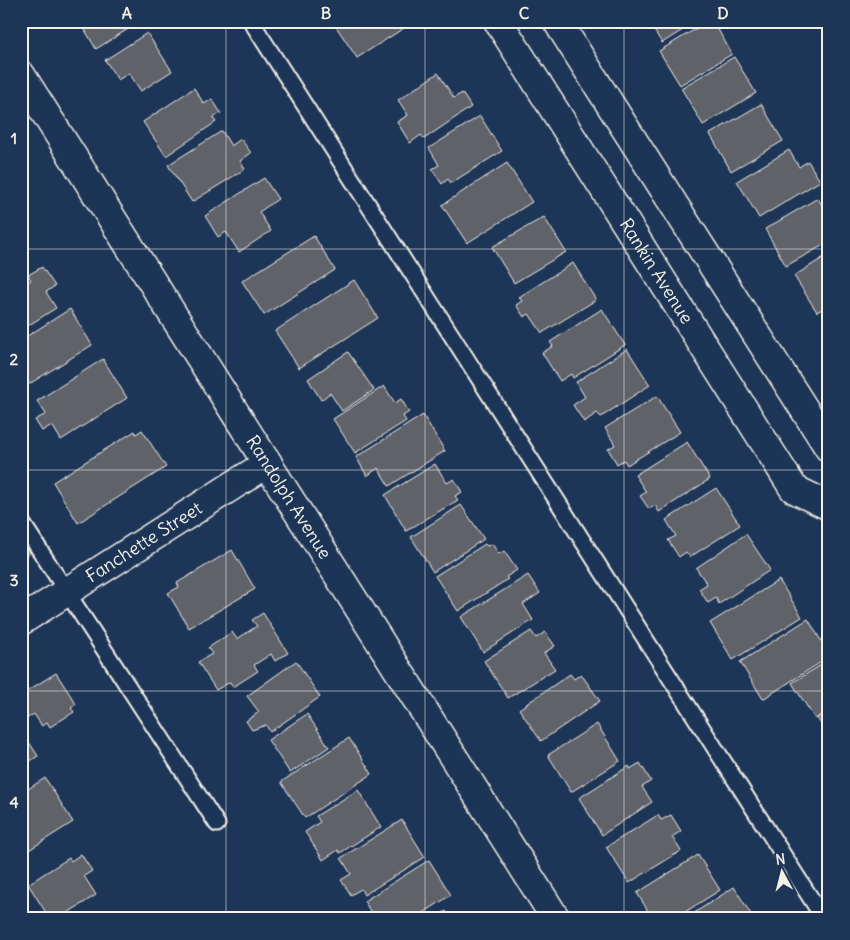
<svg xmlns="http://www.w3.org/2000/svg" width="850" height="940" viewBox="0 0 850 940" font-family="Delius,sans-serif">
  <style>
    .building { fill: #61626b; stroke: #f4f1e8 }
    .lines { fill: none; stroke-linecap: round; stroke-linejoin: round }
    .lane-casing { stroke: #f4f1e8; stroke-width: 19 }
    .street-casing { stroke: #f4f1e8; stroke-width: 31 }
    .lane { stroke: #1d3557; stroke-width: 15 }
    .street { stroke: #1d3557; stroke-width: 28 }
    .grid { fill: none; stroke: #f4f1e8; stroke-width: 1; stroke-opacity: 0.55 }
    .labels { text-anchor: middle; stroke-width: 4; stroke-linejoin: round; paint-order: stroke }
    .street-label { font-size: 18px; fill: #f4f1e8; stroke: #1d3557 }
    .neatline { fill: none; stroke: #f4f1e8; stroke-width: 2 }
    .grid-label { font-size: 16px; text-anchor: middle; font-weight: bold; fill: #f4f1e8 }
  </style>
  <rect width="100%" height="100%" fill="#1d3557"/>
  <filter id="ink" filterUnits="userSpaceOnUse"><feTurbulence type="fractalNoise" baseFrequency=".02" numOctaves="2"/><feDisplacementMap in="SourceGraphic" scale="10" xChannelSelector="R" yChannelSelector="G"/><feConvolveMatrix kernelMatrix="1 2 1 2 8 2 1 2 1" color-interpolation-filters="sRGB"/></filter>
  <g filter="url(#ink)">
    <!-- building -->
    <path class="building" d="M94,21H141L96,49L85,30L95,23Z
      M335,21H415L357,58L333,22Z
      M648,21H697L662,43Z
      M709,21H713L732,54L680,85L659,51Z
      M147,33L172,71L141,91L129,73L118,80L105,60Z
      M734,57L756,93L703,125L681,88Z
      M438,73L454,98L462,93L471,107L424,139L421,135L410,143L397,122L408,115L398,100Z
      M194,88L204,104L212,99L221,113L213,118L216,122L166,156L143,122Z
      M761,104L783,141L731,171L710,134Z
      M480,116L502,151L451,183L448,179L442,184L432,169L439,165L429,148Z
      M222,131L231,146L241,139L251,153L240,161L245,169L192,202L168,165Z
      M789,150L799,167L808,161L820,181L759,218L737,181Z
      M507,163L532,202L467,243L442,205Z
      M264,178L278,199L259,212L271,231L239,252L226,232L218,237L205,216Z
      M818,198L827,214L829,212V242L786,266L765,229Z
      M544,217L566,252L514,283L492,247Z
      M314,236L335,270L264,315L242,281Z
      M829,254V305L817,312L794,276Z
      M573,263L596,300L542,333L529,314L524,317L516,305L522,301L519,297Z
      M42,267L55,286L46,292L56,308L21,330V287L31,280L28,275Z
      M354,280L378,318L299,368L275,331Z
      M70,309L92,345L26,386L21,378V349L25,346L21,340Z
      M602,309L625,345L573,378L571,374L560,381L542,353L553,346L550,342Z
      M627,349L650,385L601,417L597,413L584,422L573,405L585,397L576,382Z
      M348,352L374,390L342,411L330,393L321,400L308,379Z
      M103,359L127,398L61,440L52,425L42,431L35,420L46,414L37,401Z
      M384,386L395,403L401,399L409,412L403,416L406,421L355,453L333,419Z
      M657,396L680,432L627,465L624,460L617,464L608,449L615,445L605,428Z
      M423,415L445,451L389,486L378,468L367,476L356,457Z
      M142,430L166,467L78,523L53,482L135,431L136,434Z
      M687,442L710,479L659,512L655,505L649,509L640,496L646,492L635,475Z
      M435,464L447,483L454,479L462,492L455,496L458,500L406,531L385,495Z
      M716,488L740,525L690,557L686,552L679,557L668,540L676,536L666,520Z
      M461,505L484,539L433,572L411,537Z
      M746,534L770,570L719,604L716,598L708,603L699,589L707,584L696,568Z
      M21,541L30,553L21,559Z
      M485,544L487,546L492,544L499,554L504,551L517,570L506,577L508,579L458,611L435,576Z
      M232,550L255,589L189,628L168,593L179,587L177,583Z
      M528,575L540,593L523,604L533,620L483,652L461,617Z
      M779,580L802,617L733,660L710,623Z
      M263,613L288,653L275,661L271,654L254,665L258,671L233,687L230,682L216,690L198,662L212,654L208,648L232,632L237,639L257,626L252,620Z
      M808,619L829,654V657L763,699L740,662Z
      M531,631L536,638L545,632L555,646L544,653L555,669L508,698L484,661Z
      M829,660V710L815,719L792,683Z
      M296,661L320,697L270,732L266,725L252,730L246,721L259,712L247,696Z
      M56,673L76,704L71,708L74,712L50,727L47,722L42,726L34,714L21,722V687L24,686L27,691Z
      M570,674L574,679L581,674L600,701L541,741L519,709Z
      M829,711V737L817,718Z
      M307,714L329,747L290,773L268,740Z
      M597,724L620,761L571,792L548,755Z
      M21,730L38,756L21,767Z
      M349,738L372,774L305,818L281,782Z
      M640,763L651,781L642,787L652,802L602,835L579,798L629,766L630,769Z
      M45,778L73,822L21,855V786L25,791Z
      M358,790L381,827L340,853L338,850L323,860L305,832L320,822L316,816Z
      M658,815L661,820L671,815L681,831L672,837L681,851L629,883L606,847Z
      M402,820L425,857L364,895L361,889L351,895L341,880L351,874L341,858Z
      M81,854L92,871L84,876L96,895L58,919H50L28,884L69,858L71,861Z
      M698,855L720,890L674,919H653L637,893Z
      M429,860L451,895L414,919H375L364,901Z
      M734,887L754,919H685Z
      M446,911L451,919H434Z"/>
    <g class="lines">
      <!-- lane casing -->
      <g class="lane-casing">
        <path id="lane" d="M251,21L824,919
          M21,521L217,824"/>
      </g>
      <!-- street casing -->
      <g class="street-casing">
        <g id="street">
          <path id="s1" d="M498,21L794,489L829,506"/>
          <path d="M557,21L829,448"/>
          <path id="s2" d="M21,75L556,919"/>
          <path id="s3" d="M21,621L268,463"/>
        </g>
      </g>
      <!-- lane -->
      <use href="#lane" class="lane"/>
      <!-- street -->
      <use href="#street" class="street"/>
    </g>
  </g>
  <!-- grid -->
  <path class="grid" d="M226,21V919M425,21V919M624,21V919M21,249H829M21,470H829M21,691H829"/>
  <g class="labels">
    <!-- street labels -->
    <g class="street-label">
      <text dy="6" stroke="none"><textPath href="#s1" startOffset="296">Rankin Avenue</textPath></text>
      <text dy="6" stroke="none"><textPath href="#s2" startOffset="500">Randolph Avenue</textPath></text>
      <text dy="6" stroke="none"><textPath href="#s3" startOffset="146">Fanchette Street</textPath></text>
    </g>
  </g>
  <!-- margin -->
  <rect width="850" height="940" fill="none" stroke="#1d3557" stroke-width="55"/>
  <!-- north arrow -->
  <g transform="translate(782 872) rotate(353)" stroke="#1d3557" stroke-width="4" paint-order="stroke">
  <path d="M0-4L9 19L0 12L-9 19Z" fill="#f4f1e8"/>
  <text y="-8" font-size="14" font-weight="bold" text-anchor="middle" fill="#f4f1e8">N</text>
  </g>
  <rect x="28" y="28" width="794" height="884" class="neatline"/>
  <g class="grid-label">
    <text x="127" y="19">A</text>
    <text x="326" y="19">B</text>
    <text x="524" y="19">C</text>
    <text x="723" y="19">D</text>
    <text x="14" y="144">1</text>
    <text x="14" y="365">2</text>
    <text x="14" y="586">3</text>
    <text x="14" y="808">4</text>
  </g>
</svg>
